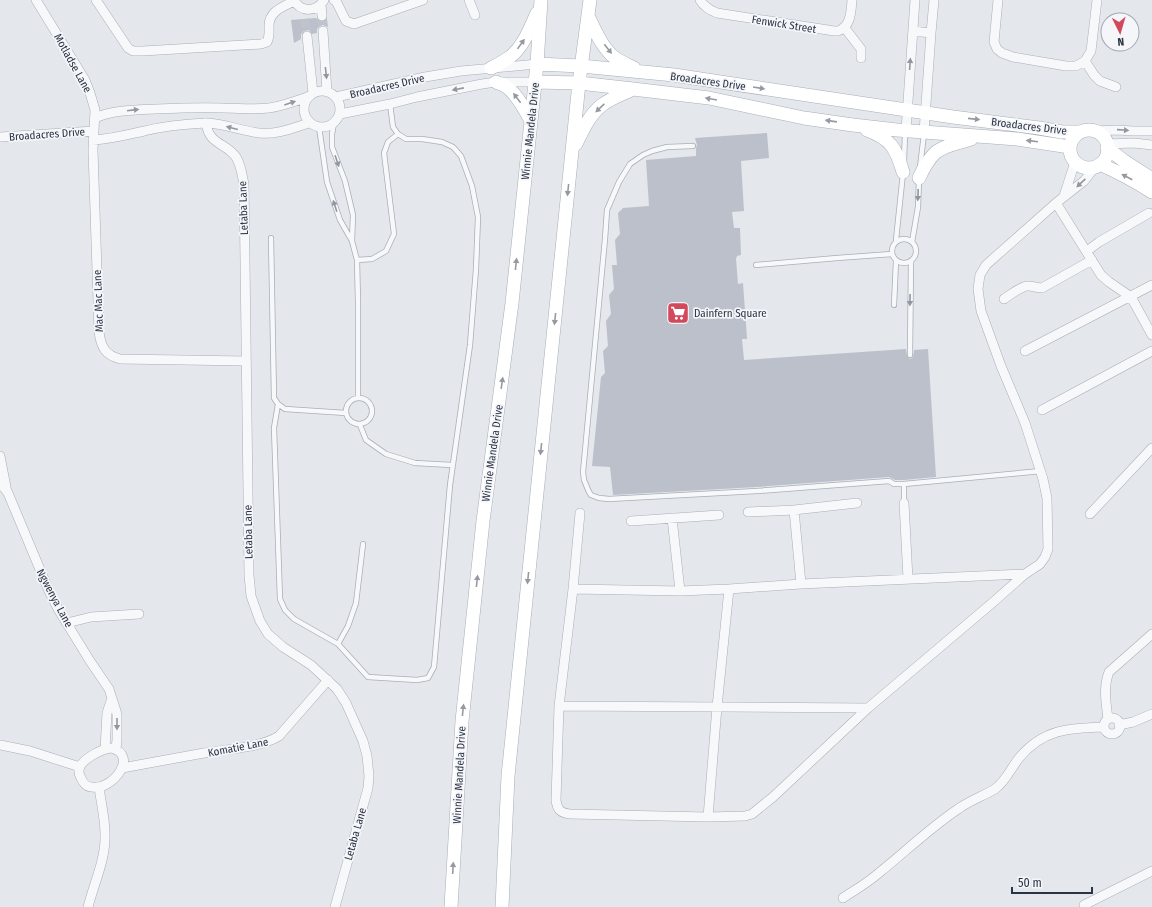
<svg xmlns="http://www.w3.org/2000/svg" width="1152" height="907" viewBox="0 0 1152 907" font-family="'Fira Sans Condensed',sans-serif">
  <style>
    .building { fill: #bbc0ca }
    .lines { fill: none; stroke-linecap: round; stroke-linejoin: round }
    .street-tunnel { stroke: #bfc3cb; stroke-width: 9; stroke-dasharray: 9 4.5; stroke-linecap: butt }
    .lane-casing { stroke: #a9aeb7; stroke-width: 6 }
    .street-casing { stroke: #a9aeb7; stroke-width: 10 }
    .secondary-casing { stroke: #a9aeb7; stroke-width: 14 }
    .lane { stroke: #f7f8fa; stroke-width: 4.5 }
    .street { stroke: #f7f8fa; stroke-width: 9 }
    .secondary { stroke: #fff; stroke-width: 13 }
    .oneway { fill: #959aa2 }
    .oneway2 { fill: #9196a0 }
    .labels { text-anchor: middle; stroke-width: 3.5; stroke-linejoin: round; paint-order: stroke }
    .street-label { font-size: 11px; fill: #2b3445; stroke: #f4f6f9 }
    .poi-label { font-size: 11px; fill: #2b3445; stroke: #f4f6f9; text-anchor: start }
  </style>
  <rect width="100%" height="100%" fill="#e4e7ec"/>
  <!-- building -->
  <path class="building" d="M316,18L319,21L322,22L327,19L328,27L323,25L320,26L317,29V33L312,34L309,30L304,31L301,34V39L294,43L291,20Z
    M767,133L769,158L741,161L744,211L732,212L734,228H740L741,255L737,256L736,259L738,284L743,283L747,339H742L744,360L906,349L907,356L910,359L913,357L914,350L928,349L936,477L904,480H895L889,477L757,487L613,495L610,467L592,466L601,377L605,373L603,351L608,346L606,321L611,314L609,295L614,289L612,265H617L615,240L620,234L618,213L623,208L649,206L646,160L696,156V148L697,145L695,138Z"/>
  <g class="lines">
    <!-- street-tunnel -->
    <path class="street-tunnel" d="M322,16L323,31
      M305,19L307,36"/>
    <!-- lane casing -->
    <g class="lane-casing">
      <path id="lane" d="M334,123L332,134V147L345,181L353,215L352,241L357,260L358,302V398
        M319,127L327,182L340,220L352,241
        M693,146L667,147L652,151L643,155L630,164L619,182L607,210L605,239L583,472L584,480L589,492L591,495L599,498L609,499L757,491L889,481L894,484H904L1041,471
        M904,161L905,133
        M920,167L924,134
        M271,238L274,398L278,404L285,409L346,413
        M892 251a12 12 0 1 1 24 0a12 12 0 1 1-24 0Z
        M896,240L903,173
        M912,242L918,207L919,180
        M357,260L372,259L386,251L394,234L384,153L388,142L398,134
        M756,265L837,258L892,254
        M894,305L896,261
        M910,355L911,261
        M346 411a13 13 0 1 1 26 0a13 13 0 1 1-26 0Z
        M278,404L274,428L280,599L285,610L294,619L338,644L368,677L417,680L428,678L434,667L450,485L470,345L476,269L478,217L472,186L461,156L453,147L442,142L422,139H406L398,134L393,127L390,104
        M360,425L366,440L386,454L415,463L452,465
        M904,484V503
        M338,644L348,626L356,603L363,544"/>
    </g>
    <!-- street casing -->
    <g class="street-casing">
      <path id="street" d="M36,0L85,80L90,93L95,110L93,150L99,332C101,347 105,355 120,359L246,361
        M96,0L128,48L133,51H143L261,44L267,42C270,36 269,32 269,26C269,11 283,7 294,1
        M294,0C301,13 317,12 324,0
        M334,0L336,1L346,21L354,24L423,0
        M469,0L475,15
        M700,0C704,7 710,10 717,13L828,30C831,31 835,31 838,31C851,27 851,11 852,0
        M998,0L994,42L997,49L1002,53L1013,57L1066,66H1076L1085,61L1091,51L1097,0
        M321,4L322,16
        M844,27L861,49V58
        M323,31L327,92
        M913,31L931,33
        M307,36L313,93
        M1085,61L1094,75L1100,81L1116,87
        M304 109a18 18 0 1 1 36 0a18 18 0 1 1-36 0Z
        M336,97L425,77L461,71L537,64
        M340,114L390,104L417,97L482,84L496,82H535
        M95,118C113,110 135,110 155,109C178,108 200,107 223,108C238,108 253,110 269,108C283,106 296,101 310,96
        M206,123C209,145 225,142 236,157C241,165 242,175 244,184L248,492L249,575L251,596L260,621L268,634L283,647L311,665L337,689L346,703L363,741L367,756L369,776L368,788L335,907
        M906,130L915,0
        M1094,131L1117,130L1133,131H1152
        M924,132L931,33L934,0
        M0,137L94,131
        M93,140C112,139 126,135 144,131C164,126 185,124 205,123C223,123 241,131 259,133C276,135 293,128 309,123
        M1107,144L1134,143L1152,145
        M1064,196L1075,162
        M1056,203L1101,275L1109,282L1131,297L1152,335
        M1087,251L1099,242L1149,213
        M1004,299C1010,295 1021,286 1028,286C1033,286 1037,288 1042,288L1092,260
        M1025,351L1152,285
        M1042,410L1152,351
        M0,456L7,492
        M0,483L8,493L49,591L58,609L90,661L109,689L117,714V740L116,749
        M904,503L908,579
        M794,510L801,584
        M748,512L794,510L857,503
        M1090,514L1152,448
        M672,518L680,591
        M631,521L719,515
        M1025,574L801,584L729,589L680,591L573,589L559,706L556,800C557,809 560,813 570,814L708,817L745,816L752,814L773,797L868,708L991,604L1025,574L1040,564L1045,557L1048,549L1047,498L1043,479L1025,423L1001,366L981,311L978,289L980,275L986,265L1056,203L1084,181L1096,166
        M573,589L580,513
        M67,623L91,617L139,614
        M559,706L868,708
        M1104 726a8 8 0 1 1 16 0a8 8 0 1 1-16 0Z
        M1108,719C1106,702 1103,688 1109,672L1152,634
        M1119,725L1133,722L1152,714
        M0,745L30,751L80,767
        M111,748C140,755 112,791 92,787C87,787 83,783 81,778C80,776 79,774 79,772C78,760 102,749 111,748Z
        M105,749L107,713L112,698
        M122,768C150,763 177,758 204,753C227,749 260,748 279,736L328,680
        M708,817L717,707L729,589
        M843,898C855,890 869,882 880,872C906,851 930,828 958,809C969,801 983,796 995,789C1006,781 1011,768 1019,758C1043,729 1069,728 1104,727
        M1084,905L1152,871
        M88,907C94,883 106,859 105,834C105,818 101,803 99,787"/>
    </g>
    <!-- secondary casing -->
    <g class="secondary-casing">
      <path id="secondary" d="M588,16C595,30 602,48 615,58C621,62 628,65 634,68
        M537,64L581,66L674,75L953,117L1039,128L1062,132H1081
        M491,68C498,65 504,61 510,57C524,46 530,28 537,13
        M496,82C500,84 505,85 508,88C518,96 525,110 531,121
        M535,82L579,83L633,89L709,98L804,118L853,125L897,130L1017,139L1070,147
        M867,130C891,139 896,148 903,172
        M1070 149a19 19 0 1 1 38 0a19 19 0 1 1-38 0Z
        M576,144C583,130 589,115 602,105C611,98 623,94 633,89
        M1107,148L1124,161L1152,179
        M1100,164C1118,172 1135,181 1152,192
        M919,178C923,169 928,160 935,153C944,145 959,143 971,139
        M451,907L462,721L483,521L512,303L537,64L541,0
        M502,907L508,776L579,83L590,0"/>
    </g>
    <!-- lane -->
    <use href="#lane" class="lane"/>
    <!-- street -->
    <use href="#street" class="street"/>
    <!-- secondary -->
    <use href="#secondary" class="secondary"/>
  </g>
  <!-- one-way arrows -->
  <defs><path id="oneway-solid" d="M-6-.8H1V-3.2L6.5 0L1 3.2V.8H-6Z"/></defs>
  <g class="oneway">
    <use href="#oneway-solid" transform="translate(521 44) rotate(-54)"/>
    <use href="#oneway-solid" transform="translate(608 49) rotate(52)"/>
    <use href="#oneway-solid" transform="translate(759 88) rotate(9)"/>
    <use href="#oneway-solid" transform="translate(517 98) rotate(-127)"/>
    <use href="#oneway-solid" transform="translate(711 99) rotate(-170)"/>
    <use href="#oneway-solid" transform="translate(600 108) rotate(137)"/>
    <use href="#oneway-solid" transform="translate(974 119) rotate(6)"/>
    <use href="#oneway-solid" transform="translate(831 121) rotate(-172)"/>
    <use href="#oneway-solid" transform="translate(1032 141) rotate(-173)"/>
    <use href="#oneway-solid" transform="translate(1127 177) rotate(-152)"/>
    <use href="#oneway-solid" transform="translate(568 190) rotate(96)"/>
    <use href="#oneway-solid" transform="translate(516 264) rotate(-84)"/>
    <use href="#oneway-solid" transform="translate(555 319) rotate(96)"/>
    <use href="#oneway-solid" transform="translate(502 383) rotate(-82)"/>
    <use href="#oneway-solid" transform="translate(541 449) rotate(96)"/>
    <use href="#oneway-solid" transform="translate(528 578) rotate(96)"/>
    <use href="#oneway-solid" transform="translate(477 581) rotate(-84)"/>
    <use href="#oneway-solid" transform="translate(463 710) rotate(-84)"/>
    <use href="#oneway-solid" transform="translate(453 868) rotate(-87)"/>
  </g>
  <g class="oneway2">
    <use href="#oneway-solid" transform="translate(910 64) rotate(-86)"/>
    <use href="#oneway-solid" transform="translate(326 73) rotate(84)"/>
    <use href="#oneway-solid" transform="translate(458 89) rotate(169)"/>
    <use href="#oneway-solid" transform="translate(290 103) rotate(-19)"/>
    <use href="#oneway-solid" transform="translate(133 110) rotate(-7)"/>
    <use href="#oneway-solid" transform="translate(232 128) rotate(-165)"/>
    <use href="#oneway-solid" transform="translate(1123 130) rotate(4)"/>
    <use href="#oneway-solid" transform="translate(337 161) rotate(71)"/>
    <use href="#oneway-solid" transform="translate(1081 183) rotate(137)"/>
    <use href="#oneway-solid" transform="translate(918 195) rotate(92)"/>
    <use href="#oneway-solid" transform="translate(335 206) rotate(-108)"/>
    <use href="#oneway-solid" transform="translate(910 300) rotate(91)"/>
    <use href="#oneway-solid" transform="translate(117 724) rotate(90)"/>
  </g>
  <!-- icons -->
  <defs>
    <g id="supermarket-square" transform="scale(1.15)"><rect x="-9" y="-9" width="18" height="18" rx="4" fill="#d1495b" stroke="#f4f6f9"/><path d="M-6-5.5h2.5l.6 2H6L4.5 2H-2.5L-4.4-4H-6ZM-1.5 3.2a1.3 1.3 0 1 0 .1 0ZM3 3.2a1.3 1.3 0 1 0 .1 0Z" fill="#fff"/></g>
  </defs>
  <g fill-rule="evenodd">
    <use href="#supermarket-square" x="678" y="313"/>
  </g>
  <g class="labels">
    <!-- street labels -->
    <g class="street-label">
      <text transform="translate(784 24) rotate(9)" y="4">Fenwick Street</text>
      <text transform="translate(73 63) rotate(61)" y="4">Motladse Lane</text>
      <text transform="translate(708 81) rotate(8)" y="4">Broadacres Drive</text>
      <text transform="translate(387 86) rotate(-13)" y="4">Broadacres Drive</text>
      <text transform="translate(1029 126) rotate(7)" y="4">Broadacres Drive</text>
      <text transform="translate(530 131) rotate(-84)" y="4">Winnie Mandela Drive</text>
      <text transform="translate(47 134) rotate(-4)" y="4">Broadacres Drive</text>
      <text transform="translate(243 208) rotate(-92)" y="4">Letaba Lane</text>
      <text transform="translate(98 301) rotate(-92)" y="4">Mac Mac Lane</text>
      <text transform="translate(492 453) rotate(-82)" y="4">Winnie Mandela Drive</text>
      <text transform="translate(248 532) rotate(-91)" y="4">Letaba Lane</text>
      <text transform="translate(55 598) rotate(62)" y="4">Ngwenya Lane</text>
      <text transform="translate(238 747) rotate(-11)" y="4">Komatie Lane</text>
      <text transform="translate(459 775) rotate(-87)" y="4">Winnie Mandela Drive</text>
      <text transform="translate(355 834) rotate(-74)" y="4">Letaba Lane</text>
    </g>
    <!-- poi labels -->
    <g class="poi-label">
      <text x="694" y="317">Dainfern Square</text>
    </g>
  </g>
  <!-- north arrow -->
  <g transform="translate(1120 32) rotate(175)"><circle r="19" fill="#f4f6f9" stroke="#a4a8b1"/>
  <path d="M0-3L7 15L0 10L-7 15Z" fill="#d1495b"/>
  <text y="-6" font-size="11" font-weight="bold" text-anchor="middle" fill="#2b3445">N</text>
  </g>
  <!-- scale -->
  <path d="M1012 887v6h80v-6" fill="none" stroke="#2b3445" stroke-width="2"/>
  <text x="1018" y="887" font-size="12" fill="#2b3445" stroke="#f4f6f9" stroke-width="3" paint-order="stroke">50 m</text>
</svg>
